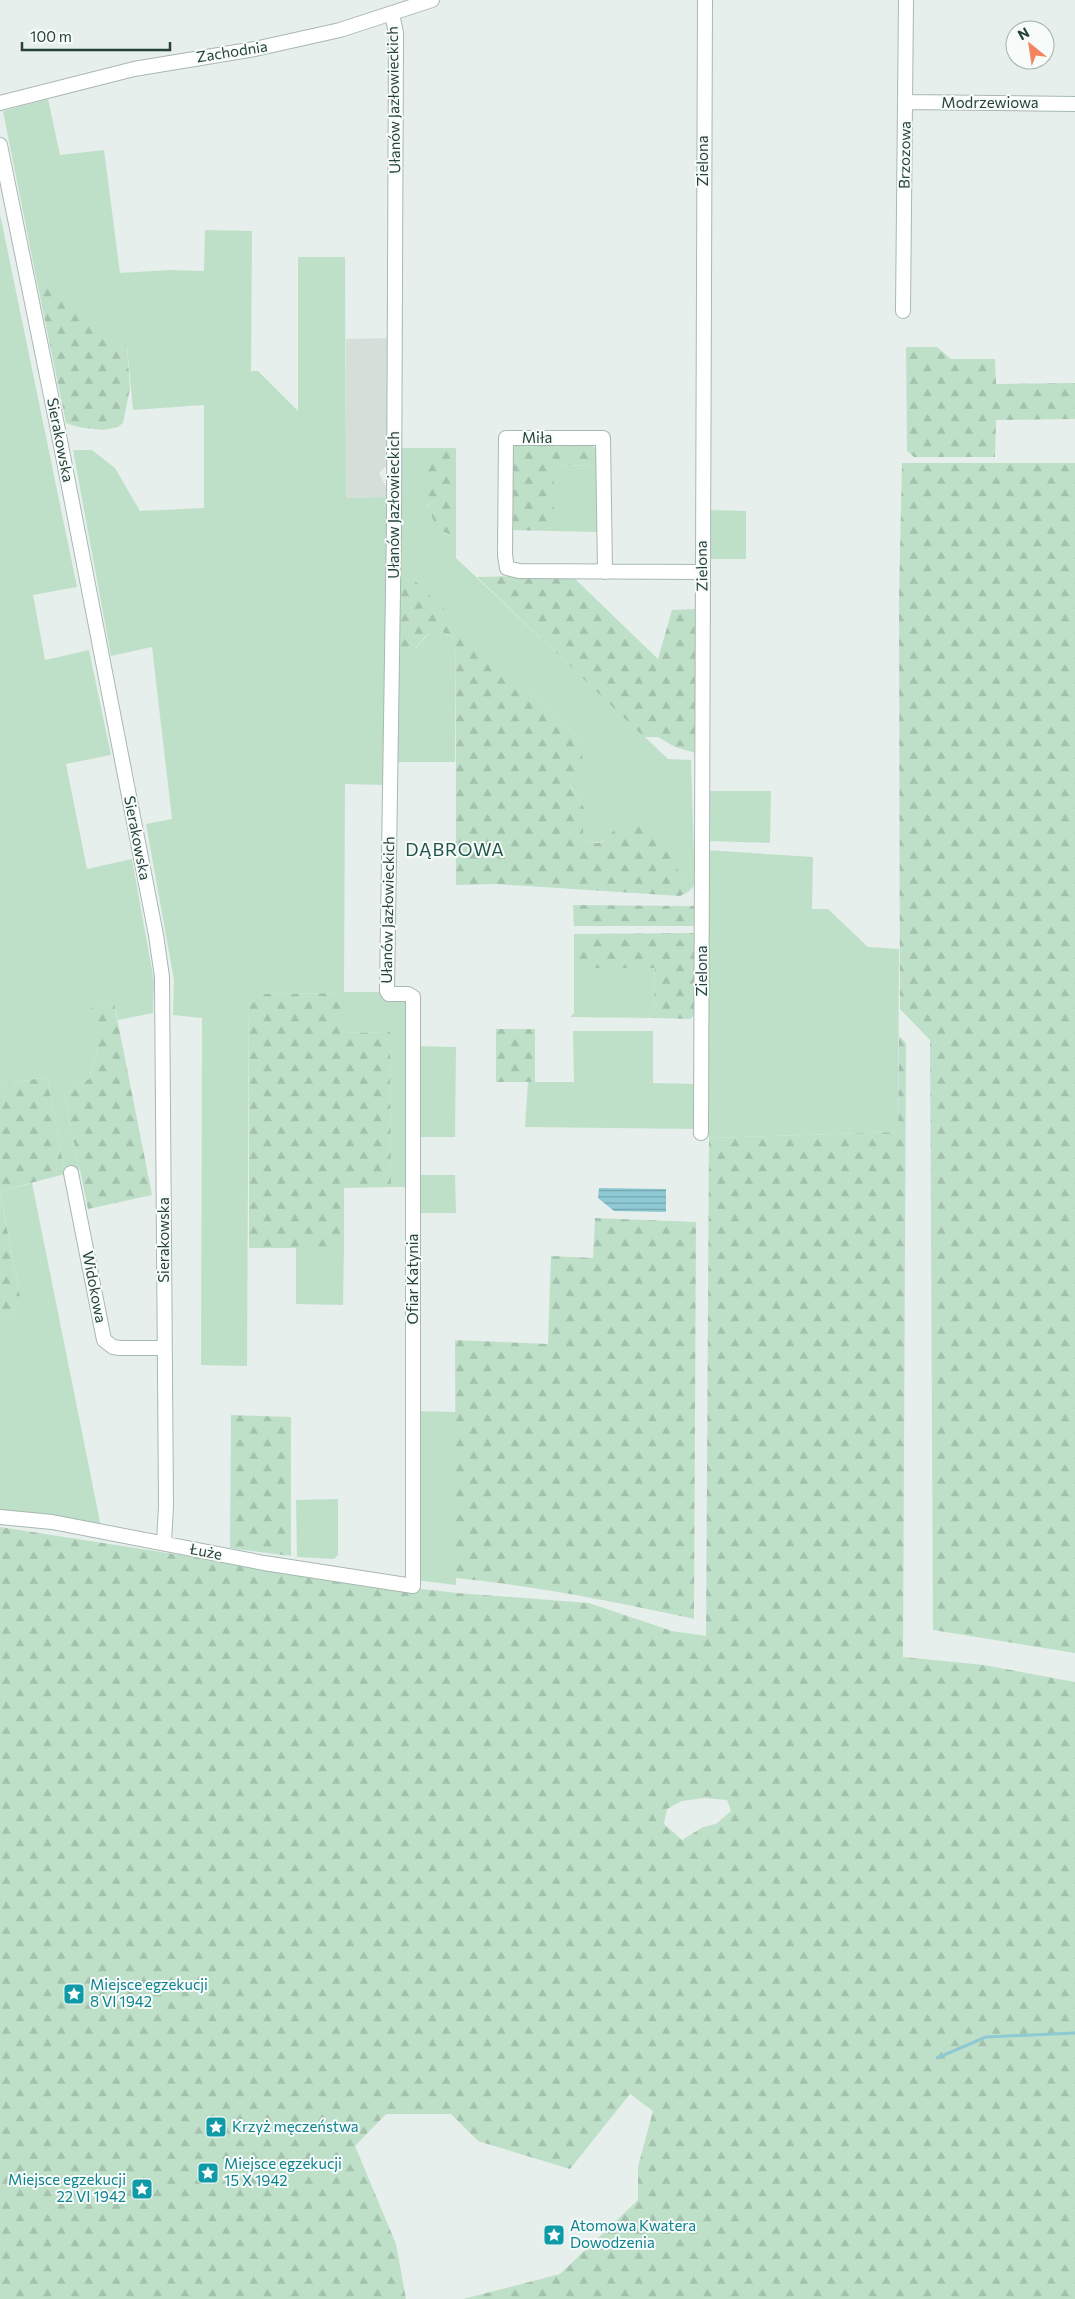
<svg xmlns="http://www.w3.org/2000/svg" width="1075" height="2299" viewBox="0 0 1075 2299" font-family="Commissioner,sans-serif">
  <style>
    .built { fill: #d4dfda }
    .grass { fill: #bfe0c8 }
    .forest { fill: url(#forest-firs); fill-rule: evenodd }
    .water { fill: url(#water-rules) }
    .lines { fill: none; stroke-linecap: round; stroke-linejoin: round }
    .stream { stroke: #8ec9d4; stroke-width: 3 }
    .minor-casing { stroke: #a8b8b2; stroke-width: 16 }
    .minor { stroke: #fff; stroke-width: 14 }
    .labels { text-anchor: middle; stroke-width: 4; stroke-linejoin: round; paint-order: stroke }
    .street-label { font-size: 15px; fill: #24423a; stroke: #f7fbf9 }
    .culture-label { font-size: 15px; fill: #0d838f; stroke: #f7fbf9; text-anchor: start }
    .quarter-label { font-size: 18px; letter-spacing: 1px; fill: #1f5548; stroke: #f7fbf9 }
  </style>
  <defs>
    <pattern id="forest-firs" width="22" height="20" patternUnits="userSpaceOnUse" patternTransform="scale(1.25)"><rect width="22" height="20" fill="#bfe0c8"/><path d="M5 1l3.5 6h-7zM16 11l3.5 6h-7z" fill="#a4c1ad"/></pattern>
    <pattern id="water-rules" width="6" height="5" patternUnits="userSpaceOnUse" patternTransform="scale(1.25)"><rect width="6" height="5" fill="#8ec9d4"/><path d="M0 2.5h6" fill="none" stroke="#74a5ad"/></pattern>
  </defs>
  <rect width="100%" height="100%" fill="#e6efeb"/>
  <!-- built -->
  <path class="built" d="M390,338V462L379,473L389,493V497L346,498V339Z"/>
  <!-- grass -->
  <path class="grass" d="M48,99L60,155L104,150L120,273L169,270L204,271L205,230L252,231L251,371H258L298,411V257H345L346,498L389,497L386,785L345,784L344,992H384L407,996L412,1187H391L390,1032L344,1033V993L249,994L247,1366L201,1365L202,1018L173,1015L174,980L146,824L172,819L152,647L111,656L73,450H92L115,468L140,511L204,508V405L133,410L127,346L45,284L37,282L3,111Z
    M0,214L77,587L33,595L45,660L89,650L111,755L66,764L87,869L132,859L154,981L153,1013L118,1020L114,1003L89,1009L98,1047L89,1079L64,1094L80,1170L65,1174L47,1077L0,1085Z
    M398,448H429L428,505L446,534L456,537V558L668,759L691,760L695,885L688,892L683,879L659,841L624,823C610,836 603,849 583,839V822L586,813L570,784L579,739L456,621L397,578Z
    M554,465L599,466L598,532L554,531Z
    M709,510L746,511V559H708Z
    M437,631L456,638L455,762H393L397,657L416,648L430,632Z
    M708,791H771L770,843L707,841Z
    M705,850L813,857L812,909H828L868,947L899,949L898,1132L709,1138L705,1089Z
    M574,968H655L654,1018L570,1017L574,1013Z
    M573,1031H653V1083L696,1084V1129L525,1127L528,1082H574Z
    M416,1046L456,1047L455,1137H415Z
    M415,1175H455L456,1213H415Z
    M32,1183L101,1527L0,1511V1322L12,1314L20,1296L0,1191Z
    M296,1248H344L343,1305L296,1304Z
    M416,1411L456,1412V1585L415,1580Z
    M338,1499V1555L334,1559L297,1557L296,1500Z"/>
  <!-- forest -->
  <path class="forest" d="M37,282L45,284L82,306L127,346L130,388L123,423L118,427L102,430L78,427L66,423Z
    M906,347H937L951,359H995L996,384L1075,383V419L996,420L995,457H914L907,451Z
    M518,443H590L599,452V466L554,465V531L509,530L510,451Z
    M429,448H456V537C418,528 428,478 429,448Z
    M902,463H1075V1653L933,1630L930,1040L900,1009L899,600Z
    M571,575L658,659L672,610L696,609V753L675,747L658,737H644L477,577Z
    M411,577L579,739C585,761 584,767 570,785L587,813L583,822V839C609,852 606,830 625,823C630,821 639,822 644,825C658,833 684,876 688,892L680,896L496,884L456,885V638C416,618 428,654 397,657V578Z
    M573,905L695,906V926H574Z
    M695,933V1015L690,1019L654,1018L655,968H574V934Z
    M344,993V1033L390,1032L391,1187L344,1188V1248H249V994Z
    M114,1003L152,1195L88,1209L64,1094L89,1079L98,1047L88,1009Z
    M496,1029H535V1082H496Z
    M899,1036L906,1043L903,1657L984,1665L1075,1682V2299H463L560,2274L638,2200V2167L653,2111L630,2094L570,2169L478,2141L451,2114H386L355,2146L396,2244L406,2299H0V1527L342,1580L457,1593L589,1603L672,1631L706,1636L709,1138L898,1132ZM704,1798L727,1800L731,1811L716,1824L703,1827L682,1840L664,1824L667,1809L682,1801Z
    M47,1077L65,1174L0,1191V1085Z
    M0,1192L20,1296L12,1314L0,1322Z
    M595,1218L696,1222L694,1619C618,1602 535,1586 456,1578L455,1340L548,1344L551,1256L593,1258Z
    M231,1415L291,1417V1556L230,1548Z"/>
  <!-- water -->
  <path class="water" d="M599,1188L666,1189V1212L614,1211L598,1198Z"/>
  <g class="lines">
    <!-- stream -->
    <path class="stream" d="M937,2058L986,2037L1075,2033"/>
    <!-- minor casing -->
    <g class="minor-casing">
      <path id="minor" d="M905,102L1075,104
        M0,103L134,69L255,49L340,30L432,0
        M0,145L57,425L156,935L162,977L166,1506L164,1542
        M903,311L906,0
        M605,572L603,438H506L505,555L507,568L519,571L702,572
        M701,1133L705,0
        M71,1173L104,1340L113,1347L120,1348H164
        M0,1517L52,1522L264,1563L413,1586V997L408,994H389L387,991L394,523L396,33L392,14"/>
    </g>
    <!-- minor -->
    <use href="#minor" class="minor"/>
  </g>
  <!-- icons -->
  <defs>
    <g id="sight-square" transform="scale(1.125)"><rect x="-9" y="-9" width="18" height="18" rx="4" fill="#0f9aa8" stroke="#f7fbf9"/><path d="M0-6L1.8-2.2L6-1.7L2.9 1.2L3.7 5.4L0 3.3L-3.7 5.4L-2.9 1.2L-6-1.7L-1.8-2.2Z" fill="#fff"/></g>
  </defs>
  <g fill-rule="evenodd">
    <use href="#sight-square" x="74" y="1994"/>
    <use href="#sight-square" x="216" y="2127"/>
    <use href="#sight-square" x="208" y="2173"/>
    <use href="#sight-square" x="142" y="2189"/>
    <use href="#sight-square" x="554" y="2235"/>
  </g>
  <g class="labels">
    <!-- street labels -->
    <g class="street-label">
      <text transform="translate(232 52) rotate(-9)" y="5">Zachodnia</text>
      <text transform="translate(394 100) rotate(-91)" y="5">Ułanów Jazłowieckich</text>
      <text x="990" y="108">Modrzewiowa</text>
      <text transform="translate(905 155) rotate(-89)" y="5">Brzozowa</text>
      <text transform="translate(703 161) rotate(-90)" y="5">Zielona</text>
      <text x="537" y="443">Miła</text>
      <text transform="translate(60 440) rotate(79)" y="5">Sierakowska</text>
      <text transform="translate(394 505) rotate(-90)" y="5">Ułanów Jazłowieckich</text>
      <text transform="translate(702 566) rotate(-91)" y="5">Zielona</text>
      <text transform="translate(137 838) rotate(79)" y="5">Sierakowska</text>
      <text transform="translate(388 910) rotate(-89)" y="5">Ułanów Jazłowieckich</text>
      <text transform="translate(702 971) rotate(-90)" y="5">Zielona</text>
      <text transform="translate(164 1240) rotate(-90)" y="5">Sierakowska</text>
      <text transform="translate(413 1279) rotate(-90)" y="5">Ofiar Katynia</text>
      <text transform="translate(94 1287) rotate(79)" y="5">Widokowa</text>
      <text transform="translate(206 1552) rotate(11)" y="5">Łuże</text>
    </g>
    <!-- culture labels -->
    <g class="culture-label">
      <text x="90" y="1990">Miejsce egzekucji<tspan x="90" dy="17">8 VI 1942</tspan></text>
      <text x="232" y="2132">Krzyż męczeństwa</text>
      <text x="224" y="2169">Miejsce egzekucji<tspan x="224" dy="17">15 X 1942</tspan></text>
      <text x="126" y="2185" text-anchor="end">Miejsce egzekucji<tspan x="126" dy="17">22 VI 1942</tspan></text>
      <text x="570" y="2231">Atomowa Kwatera<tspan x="570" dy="17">Dowodzenia</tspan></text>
    </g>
    <!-- quarter labels -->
    <g class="quarter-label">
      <text x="455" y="856">DĄBROWA</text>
    </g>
  </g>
  <!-- north arrow -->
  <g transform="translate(1030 45) rotate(330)"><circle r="24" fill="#f7fbf9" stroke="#a3b1ad"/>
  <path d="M0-4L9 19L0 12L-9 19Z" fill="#f4845f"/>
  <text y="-8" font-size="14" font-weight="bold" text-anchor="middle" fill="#24423a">N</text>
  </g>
  <!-- scale -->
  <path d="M22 42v8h148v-8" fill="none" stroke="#24423a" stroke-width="2.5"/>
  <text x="30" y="42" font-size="15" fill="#24423a" stroke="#f7fbf9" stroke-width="4" paint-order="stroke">100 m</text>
</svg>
